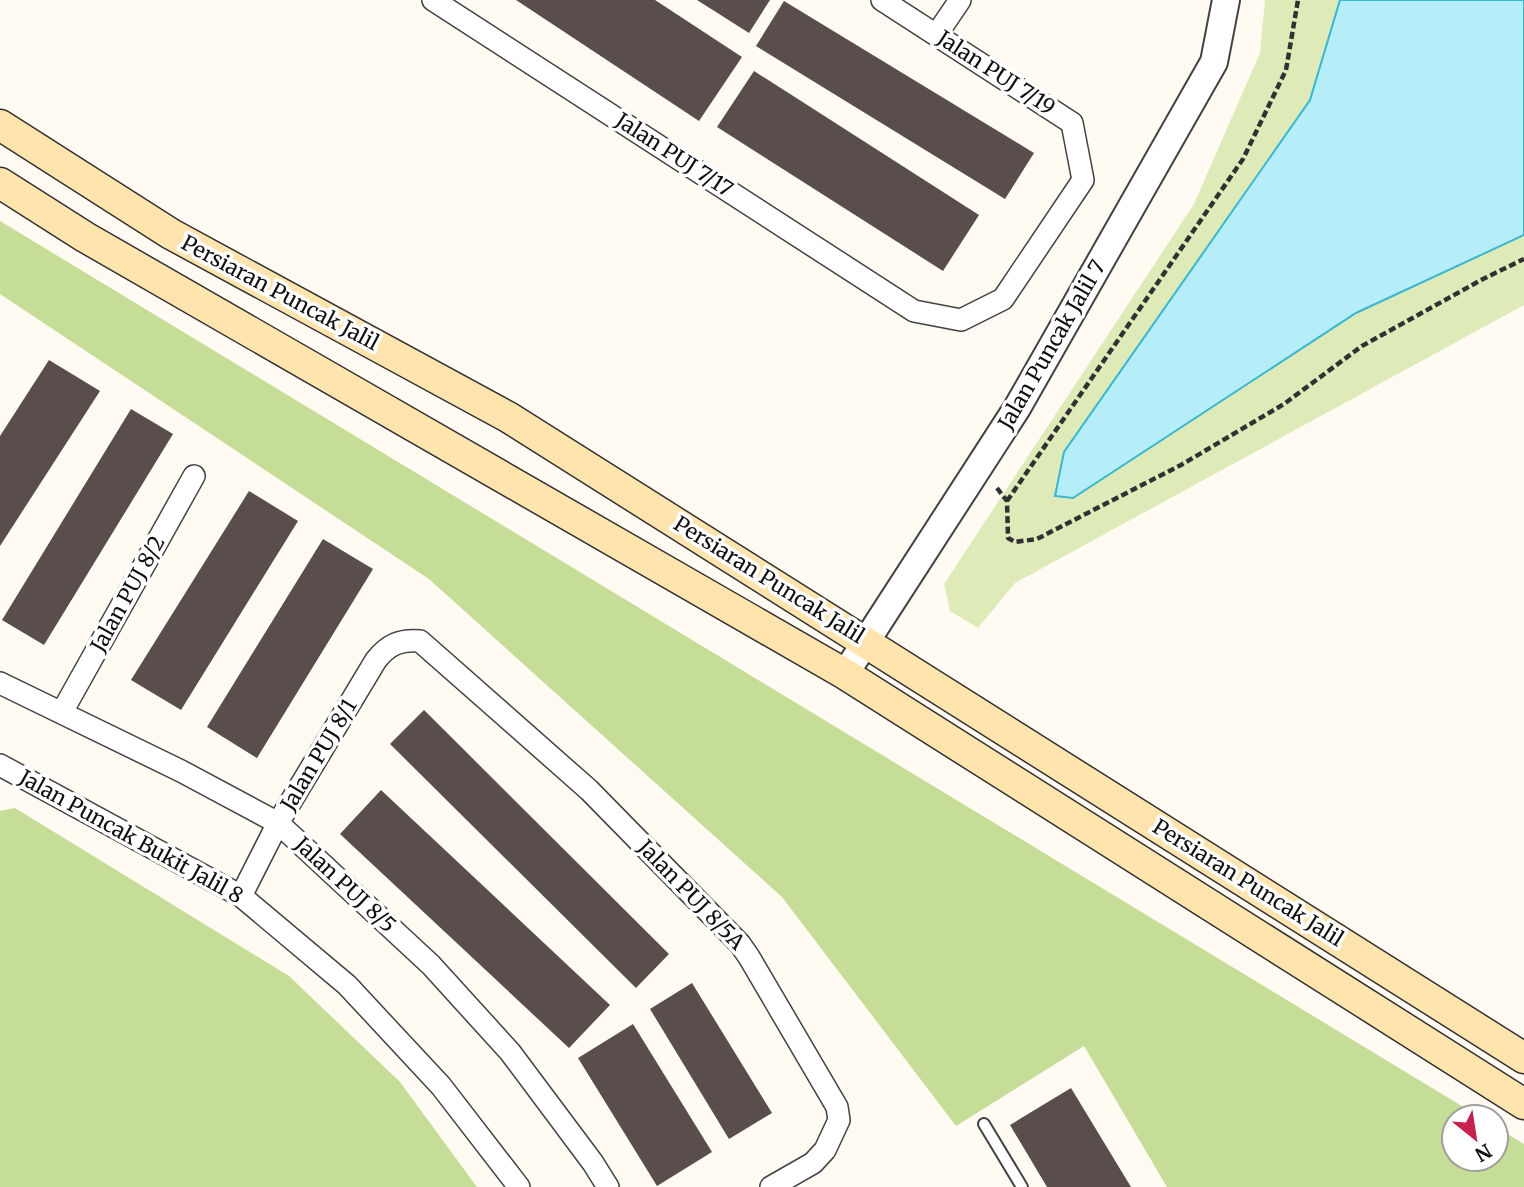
<svg xmlns="http://www.w3.org/2000/svg" width="1524" height="1187" viewBox="0 0 1524 1187" font-family="Merriweather,serif">
  <style>
    .green { fill: #deebb9 }
    .forest { fill: #c6dd98 }
    .water { fill: #b5eef8; stroke: #39b6d2; stroke-width: 2 }
    .building { fill: #594e4b }
    .lines { fill: none; stroke-linecap: round; stroke-linejoin: round }
    .service-casing { stroke: #424242; stroke-width: 14 }
    .minor-casing { stroke: #424242; stroke-width: 24 }
    .tertiary-casing { stroke: #424242; stroke-width: 30 }
    .secondary-casing { stroke: #313131; stroke-width: 33 }
    .path { stroke: #313131; stroke-width: 4.5; stroke-dasharray: 7 3.5; stroke-linecap: butt }
    .service { stroke: #fff; stroke-width: 10 }
    .minor { stroke: #fff; stroke-width: 21 }
    .tertiary { stroke: #fff; stroke-width: 26 }
    .secondary { stroke: #ffe4ad; stroke-width: 30 }
    .labels { text-anchor: middle; stroke-width: 7; stroke-linejoin: round; paint-order: stroke }
    .street-label { font-size: 21px; fill: #0f0f0f; stroke: #fff }
  </style>
  <rect width="100%" height="100%" fill="#fffaf2"/>
  <!-- green -->
  <path class="green" d="M1265,0H1524V305L1015,583L978,628L950,611L944,584L1194,204L1260,53Z"/>
  <!-- forest -->
  <path class="forest" d="M0,221L1480,1117H1454V1159H1496V1127L1524,1144V1187H1167L1084,1046L956,1126L782,897L429,579L0,294Z
    M15,808L289,976L400,1082L477,1187H0V811Z"/>
  <!-- water -->
  <path class="water" d="M1340,0H1524V235L1356,313L1073,498L1055,496L1064,452L1310,100Z"/>
  <!-- building -->
  <path class="building" d="M516,0H655L742,57L699,121Z
    M697,0H770L749,33Z
    M784,1L1034,153L1005,199L756,46Z
    M754,71L979,215L943,271L717,127Z
    M49,360L100,391L0,546V436Z
    M131,409L173,434L44,645L2,620Z
    M249,491L298,521L181,710L131,680Z
    M323,539L373,569L257,758L207,727Z
    M424,710L669,954L636,988L390,744Z
    M381,790L610,1005L569,1048L340,834Z
    M692,983L772,1113L729,1139L650,1009Z
    M633,1024L712,1152L657,1186L578,1058Z
    M1071,1088L1131,1187H1047L1010,1125Z"/>
  <g class="lines">
    <!-- service casing -->
    <g class="service-casing">
      <path id="service" d="M984,1124L1022,1187"/>
    </g>
    <!-- minor casing -->
    <g class="minor-casing">
      <path id="minor" d="M433,0L914,311L961,320L1003,299L1083,180L1072,123L882,0
        M937,34L960,0
        M0,683L181,771L278,823L431,965L510,1052L593,1163L608,1187
        M62,712L194,476
        M0,765L241,896L347,985L441,1086L519,1187
        M241,896L278,823L376,660C388,645 400,639 420,641L589,790L740,944L749,957L837,1107L839,1120L825,1150L813,1163L771,1187"/>
    </g>
    <!-- tertiary casing -->
    <g class="tertiary-casing">
      <path id="tertiary" d="M845,674L1017,408L1214,62L1226,0"/>
    </g>
    <!-- secondary casing -->
    <g class="secondary-casing">
      <path id="secondary" d="M0,125L171,234L508,417L1524,1058
        M0,183L85,237L845,674L1524,1104"/>
    </g>
    <!-- path -->
    <path class="path" d="M997,488L1007,501L1008,538L1015,542L1037,539L1181,465L1284,404L1362,346L1483,279L1524,259
      M1007,501L1243,159L1286,70L1298,0"/>
    <!-- service -->
    <use href="#service" class="service"/>
    <!-- minor -->
    <use href="#minor" class="minor"/>
    <!-- tertiary -->
    <use href="#tertiary" class="tertiary"/>
    <!-- secondary -->
    <use href="#secondary" class="secondary"/>
  </g>
  <g class="labels">
    <!-- street labels -->
    <g class="street-label">
      <text transform="translate(996 73) rotate(33)" y="7">Jalan PUJ 7/19</text>
      <text transform="translate(674 155) rotate(33)" y="7">Jalan PUJ 7/17</text>
      <text transform="translate(280 293) rotate(28)" y="7">Persiaran Puncak Jalil</text>
      <text transform="translate(1052 345) rotate(-60)" y="7">Jalan Puncak Jalil 7</text>
      <text transform="translate(769 580) rotate(32)" y="7">Persiaran Puncak Jalil</text>
      <text transform="translate(128 594) rotate(-61)" y="7">Jalan PUJ 8/2</text>
      <text transform="translate(319 755) rotate(-59)" y="7">Jalan PUJ 8/1</text>
      <text transform="translate(131 837) rotate(29)" y="7">Jalan Puncak Bukit Jalil 8</text>
      <text transform="translate(1248 883) rotate(32)" y="7">Persiaran Puncak Jalil</text>
      <text transform="translate(345 885) rotate(43)" y="7">Jalan PUJ 8/5</text>
      <text transform="translate(691 895) rotate(46)" y="7">Jalan PUJ 8/5A</text>
    </g>
  </g>
  <!-- north arrow -->
  <g transform="translate(1475 1138) rotate(150)"><circle r="33" fill="#ffffff" stroke="#9f9f9f" stroke-width="2"/>
  <path d="M0-5L12 26L0 18L-12 26Z" fill="#c5224d"/>
  <text y="-10" font-size="19" font-weight="bold" text-anchor="middle" fill="#0f0f0f">N</text>
  </g>
</svg>
